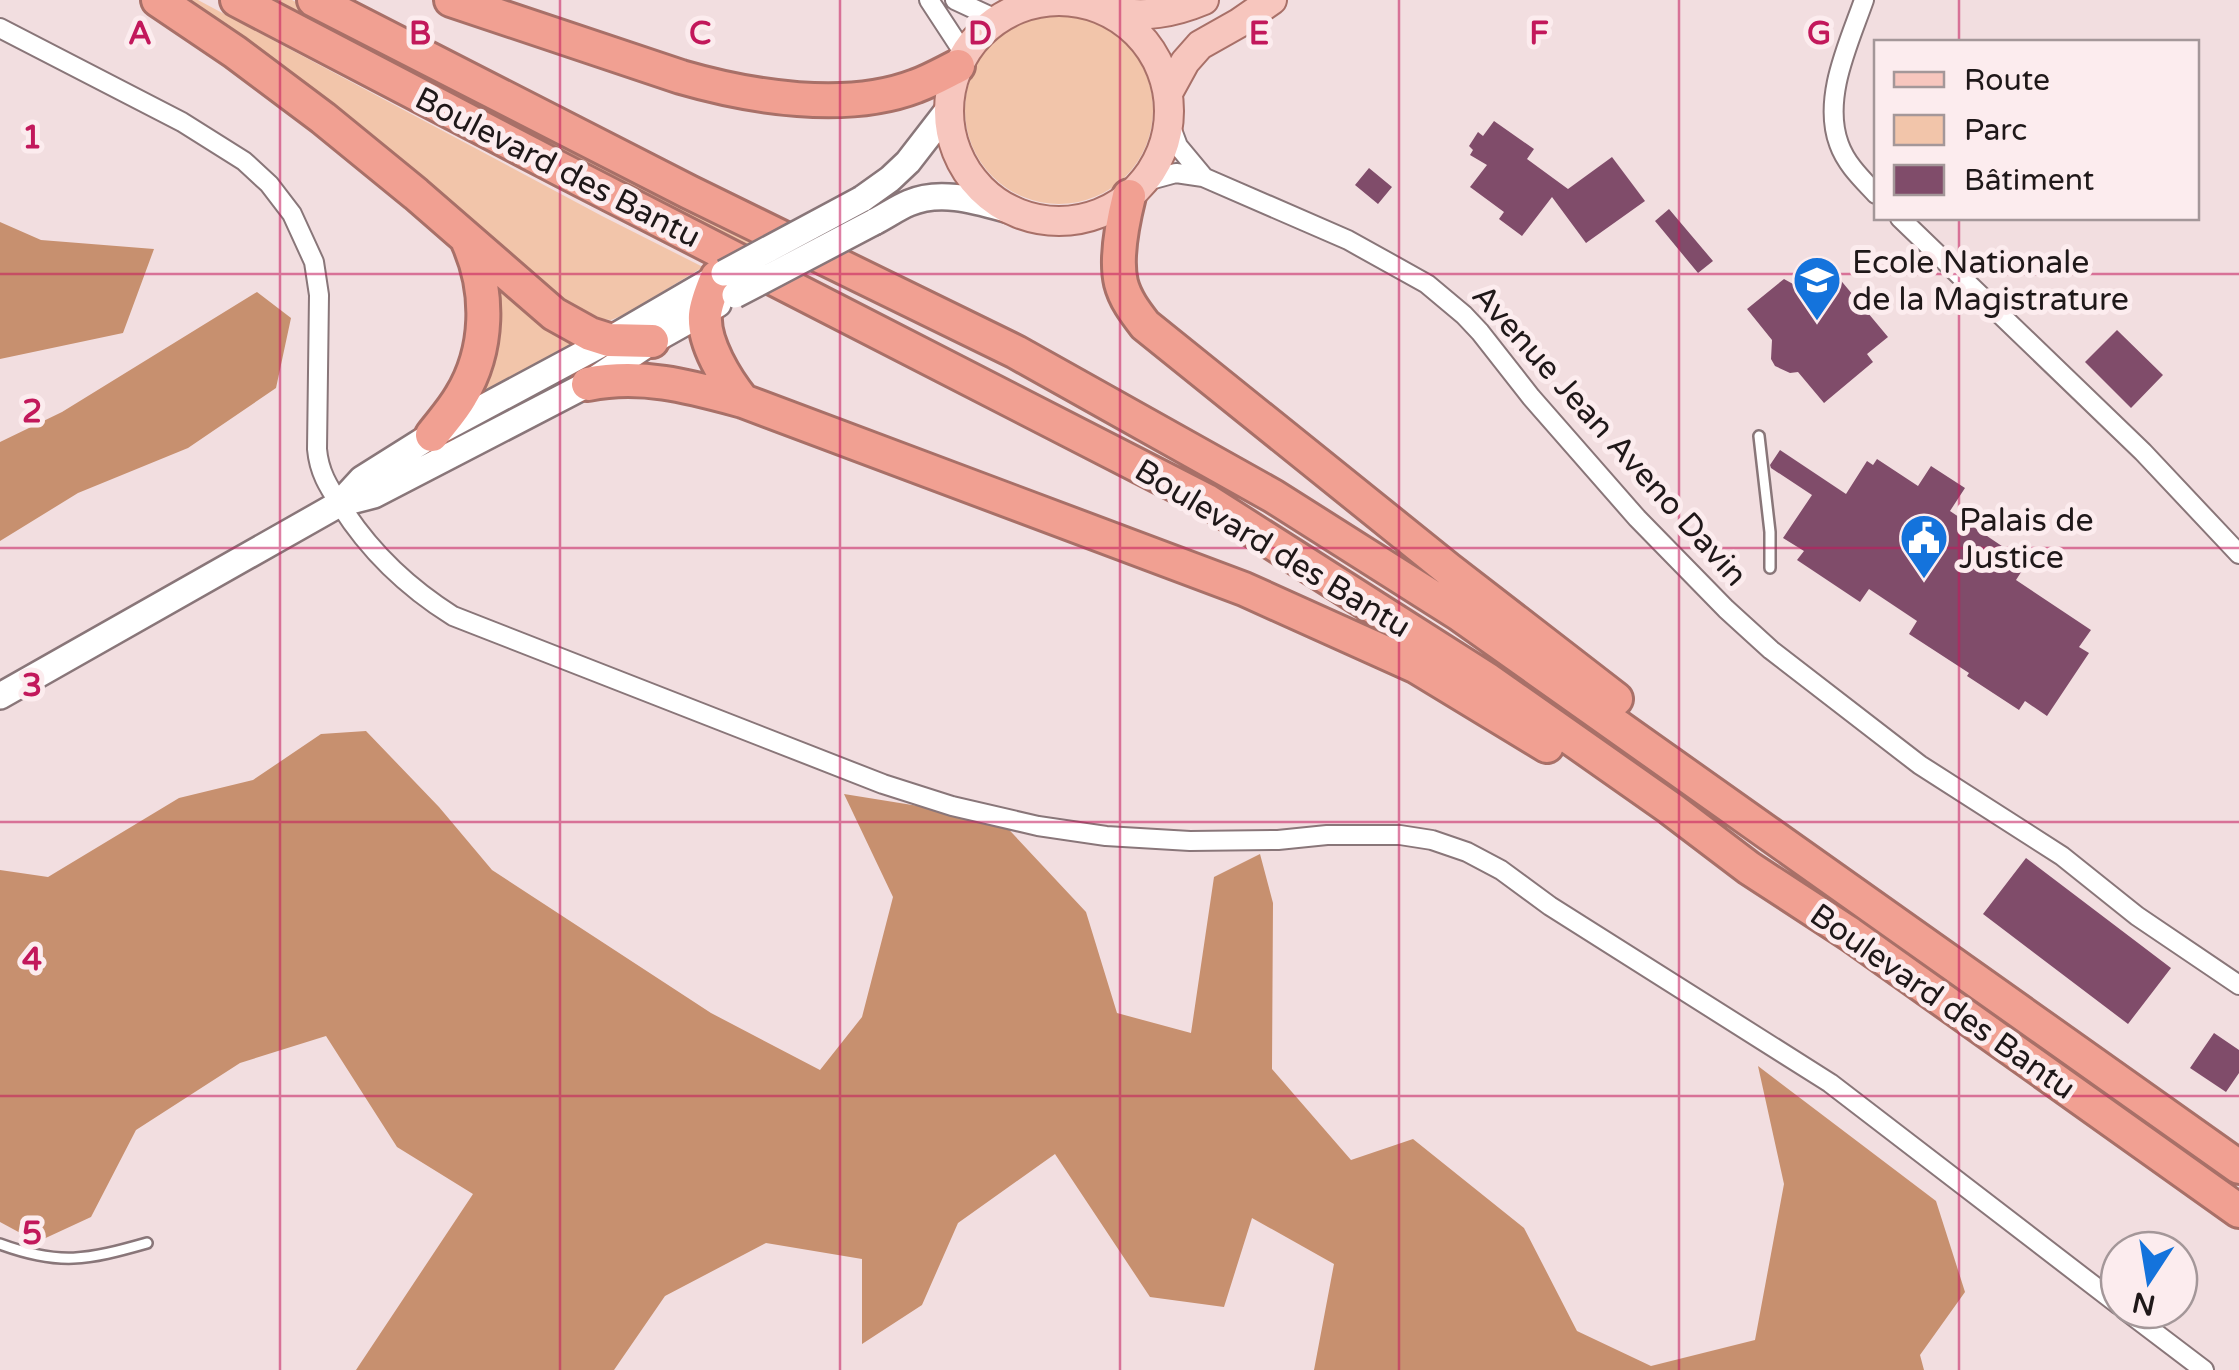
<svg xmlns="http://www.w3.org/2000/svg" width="2239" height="1370" viewBox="0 0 2239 1370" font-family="'Varela Round',sans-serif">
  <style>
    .green { fill: #f2c5aa }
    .forest { fill: #c7906f }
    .building { fill: #804c6a }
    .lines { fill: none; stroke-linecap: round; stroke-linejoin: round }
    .lane-casing { stroke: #897679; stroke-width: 14 }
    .street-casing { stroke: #897679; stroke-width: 22 }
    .secondary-casing { stroke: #897679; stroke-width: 30 }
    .primary-casing { stroke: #a87068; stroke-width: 32 }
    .highway-casing { stroke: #a87068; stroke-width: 38 }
    .lane { stroke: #fff; stroke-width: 9 }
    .street { stroke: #fff; stroke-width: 18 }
    .secondary { stroke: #fff; stroke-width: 25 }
    .primary { stroke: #f7c6be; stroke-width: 28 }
    .highway { stroke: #f1a092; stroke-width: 32 }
    .secondary-bridge-casing { stroke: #897679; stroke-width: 30; stroke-linecap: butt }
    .secondary-bridge { stroke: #fff; stroke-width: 25 }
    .grid { fill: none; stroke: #c2185b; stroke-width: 2.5; stroke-opacity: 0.55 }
    .labels { text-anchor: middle; stroke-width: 10; stroke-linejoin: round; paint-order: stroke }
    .street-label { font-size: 32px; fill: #1f1819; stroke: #fcecee }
    .poi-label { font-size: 32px; fill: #1f1819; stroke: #fcecee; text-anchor: start }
    .grid-label { font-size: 32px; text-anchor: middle; font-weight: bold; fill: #c2185b; stroke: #fcecee; stroke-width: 10; stroke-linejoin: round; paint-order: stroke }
  </style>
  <rect width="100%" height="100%" fill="#f2dee0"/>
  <!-- green -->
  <path class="green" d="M180,0H198L602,216L703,267L626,314L611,320L580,316Z
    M260,0H292L768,245L750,254Z
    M965 110a94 94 0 1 1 188 0a94 94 0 1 1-188 0Z
    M488,269L579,341L470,402Z"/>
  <!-- forest -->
  <path class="forest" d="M0,222L41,240L154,249L123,333L0,359Z
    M257,292L291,318L276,388L188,448L78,493L0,541V442L62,412Z
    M366,731L439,807L492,870L711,1013L820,1070L862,1017L893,897L844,794L999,819L1086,912L1117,1013L1191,1033L1214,877L1260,854L1273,903L1272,1069L1351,1160L1413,1139L1524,1228L1577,1331L1651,1366L1755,1340L1784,1184L1758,1066L1936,1201L1965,1292L1920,1355L1924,1370H1314L1334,1264L1252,1218L1224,1307L1150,1297L1055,1154L958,1223L922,1305L862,1344V1259L766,1243L665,1296L614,1370H356L473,1194L397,1147L326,1036L240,1063L136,1130L91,1217L37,1242L0,1222V870L48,877L179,798L253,780L321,734Z"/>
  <!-- building -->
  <path class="building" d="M1494,121L1534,149L1527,159L1568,189L1612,157L1645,201L1586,243L1552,197L1522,236L1499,219L1504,212L1470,187L1487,165L1470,155L1473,150L1469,146L1478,132L1483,136Z
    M1369,168L1392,187L1378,204L1355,185Z
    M1669,209L1713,261L1698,273L1655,221Z
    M1823,259L1888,337L1867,354L1873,362L1824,403L1798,372L1790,373L1775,366L1771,359L1772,340L1747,309L1784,279L1793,284Z
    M2117,330L2163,375L2131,408L2085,362Z
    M1780,450L1846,494L1867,461L1873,465L1877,459L1918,486L1931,466L1965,488L1950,511L2027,563L2016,580L2091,630L2079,647L2089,653L2047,716L2025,701L2019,710L1967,676L1969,673L1909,634L1917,621L1869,589L1860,602L1797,560L1804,551L1783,538L1812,495L1771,468L1770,465Z
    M2026,858L2171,968L2128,1024L1983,914Z
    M2214,1033L2239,1050V1073L2226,1092L2190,1068Z"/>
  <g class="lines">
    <!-- lane casing -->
    <g class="lane-casing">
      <path id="lane" d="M1759,436L1770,532V568
        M0,1244C60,1266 87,1260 147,1243"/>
    </g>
    <!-- street casing -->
    <g class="street-casing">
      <path id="street" d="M929,0L965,55
        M955,0L998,20
        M1864,0C1849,43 1822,98 1839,144C1846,164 1862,179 1876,194
        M0,28L182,122L244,161L269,184L292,214L314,262L319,295L317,449C319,472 328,486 341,506C370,552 407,587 453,616L883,784L952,806L1038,826L1106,836L1190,841L1278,840L1327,835H1400L1432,840L1467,852L1501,870L1550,906L1830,1083L2119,1305
        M1169,122L1178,146L1203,176
        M1143,182L1176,173L1203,177L1348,240L1427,284L1464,315L1480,332L1531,397L1637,518L1726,609L1771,650L1920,765L2062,856L2137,916L2239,985
        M1900,218L2143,452L2239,554
        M2125,1310L2204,1370"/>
    </g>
    <!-- secondary casing -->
    <g class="secondary-casing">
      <path id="secondary" d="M862,199L890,179L908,162L949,109
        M874,222C886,216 897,208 909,203C943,188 983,203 1017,212
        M339,504L362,479L432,435L609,340L724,273
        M0,696L339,504L374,495L588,384L652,341L718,304"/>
    </g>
    <!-- primary casing -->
    <g class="primary-casing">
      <path id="primary" d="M949 111a110 110 0 1 1 220 0a110 110 0 1 1-220 0Z
        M1111,11C1144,18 1173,13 1204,0
        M1168,93L1185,62L1200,45L1239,23L1272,0"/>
    </g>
    <!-- highway casing -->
    <g class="highway-casing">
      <path id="highway" d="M158,0L235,52L323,118L416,194L554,314L590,334L609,340L652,341
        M237,0L562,170L1207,501L1488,680L1670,808L1749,868L1850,934L2239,1211
        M314,0L689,192L1016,352L1273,496L1459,614L2239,1167
        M451,0L681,77C750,97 846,113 916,86C930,81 944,73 958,66
        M1129,196C1123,220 1115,258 1121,283C1125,299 1135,312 1145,325L1448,569L1616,699
        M717,277C712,289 706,303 705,315C703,343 726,380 743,401
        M588,384C642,373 691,387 743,401L1244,589L1417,667L1547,746
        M432,435C442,422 453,410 461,396C489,350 490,291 468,242"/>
    </g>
    <!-- lane -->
    <use href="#lane" class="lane"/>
    <!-- street -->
    <use href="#street" class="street"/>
    <!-- secondary -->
    <use href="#secondary" class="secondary"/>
    <!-- primary -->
    <use href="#primary" class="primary"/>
    <!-- highway -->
    <use href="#highway" class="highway"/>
    <!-- secondary-bridge casing -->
    <g class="secondary-bridge-casing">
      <path id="secondary-bridge" d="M724,273L862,199
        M735,295L874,222"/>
    </g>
    <!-- secondary-bridge -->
    <use href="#secondary-bridge" class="secondary-bridge"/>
  </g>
  <!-- grid -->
  <path class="grid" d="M280,0V1370M560,0V1370M840,0V1370M1120,0V1370M1399,0V1370M1679,0V1370M1959,0V42M1959,218V1370M0,274H2239M0,548H2239M0,822H2239M0,1096H2239"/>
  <!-- icons -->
  <defs>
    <g id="university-pin" transform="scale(2.5)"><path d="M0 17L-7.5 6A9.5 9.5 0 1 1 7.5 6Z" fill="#1473dc" stroke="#fcecee"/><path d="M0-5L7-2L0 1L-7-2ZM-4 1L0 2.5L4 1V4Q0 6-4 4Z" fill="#fff"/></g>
    <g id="civic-pin" transform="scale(2.5)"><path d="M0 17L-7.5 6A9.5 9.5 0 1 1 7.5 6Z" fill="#1473dc" stroke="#fcecee"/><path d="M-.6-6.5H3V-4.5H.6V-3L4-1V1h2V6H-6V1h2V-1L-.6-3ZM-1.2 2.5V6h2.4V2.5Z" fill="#fff"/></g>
  </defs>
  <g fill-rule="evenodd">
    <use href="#university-pin" x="1817" y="280"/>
    <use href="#civic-pin" x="1924" y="538"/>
  </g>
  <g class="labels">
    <!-- street labels -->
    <g class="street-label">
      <text transform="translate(558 167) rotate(27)" y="11">Boulevard des Bantu</text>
      <text transform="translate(1610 435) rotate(48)" y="11">Avenue Jean Aveno Davin</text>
      <text transform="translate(1273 548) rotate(31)" y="11">Boulevard des Bantu</text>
      <text transform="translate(1943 1001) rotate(35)" y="11">Boulevard des Bantu</text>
    </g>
    <!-- poi labels -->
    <g class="poi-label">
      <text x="1852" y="273">Ecole Nationale<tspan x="1852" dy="37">de la Magistrature</tspan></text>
      <text x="1959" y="531">Palais de<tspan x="1959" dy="37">Justice</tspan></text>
    </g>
  </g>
  <g class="grid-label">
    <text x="140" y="44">A</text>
    <text x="420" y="44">B</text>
    <text x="700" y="44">C</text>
    <text x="980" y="44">D</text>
    <text x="1259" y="44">E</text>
    <text x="1539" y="44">F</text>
    <text x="1819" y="44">G</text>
    <text x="32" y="148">1</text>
    <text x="32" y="422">2</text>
    <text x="32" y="696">3</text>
    <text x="32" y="970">4</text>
    <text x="32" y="1244">5</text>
  </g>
  <!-- legend -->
  <rect x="1874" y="40" width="325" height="180" fill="#fcecee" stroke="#a49799" stroke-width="2.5"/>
  <rect x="1894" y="72" width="50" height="15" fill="#f7c6be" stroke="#a49799" stroke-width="2.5"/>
  <text x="1964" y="90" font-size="30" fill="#1f1819">Route</text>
  <rect x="1894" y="115" width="50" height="30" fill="#f2c5aa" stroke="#a49799" stroke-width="2.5"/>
  <text x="1964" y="140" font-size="30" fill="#1f1819">Parc</text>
  <rect x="1894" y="165" width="50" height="30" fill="#804c6a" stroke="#a49799" stroke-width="2.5"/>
  <text x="1964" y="190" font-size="30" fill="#1f1819">Bâtiment</text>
  <!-- north arrow -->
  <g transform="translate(2149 1280) rotate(192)"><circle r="48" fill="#fcecee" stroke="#a49799" stroke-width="2.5"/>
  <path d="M0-8L18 38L0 25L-18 38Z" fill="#1473dc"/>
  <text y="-15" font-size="28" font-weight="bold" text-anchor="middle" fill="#1f1819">N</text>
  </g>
</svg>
